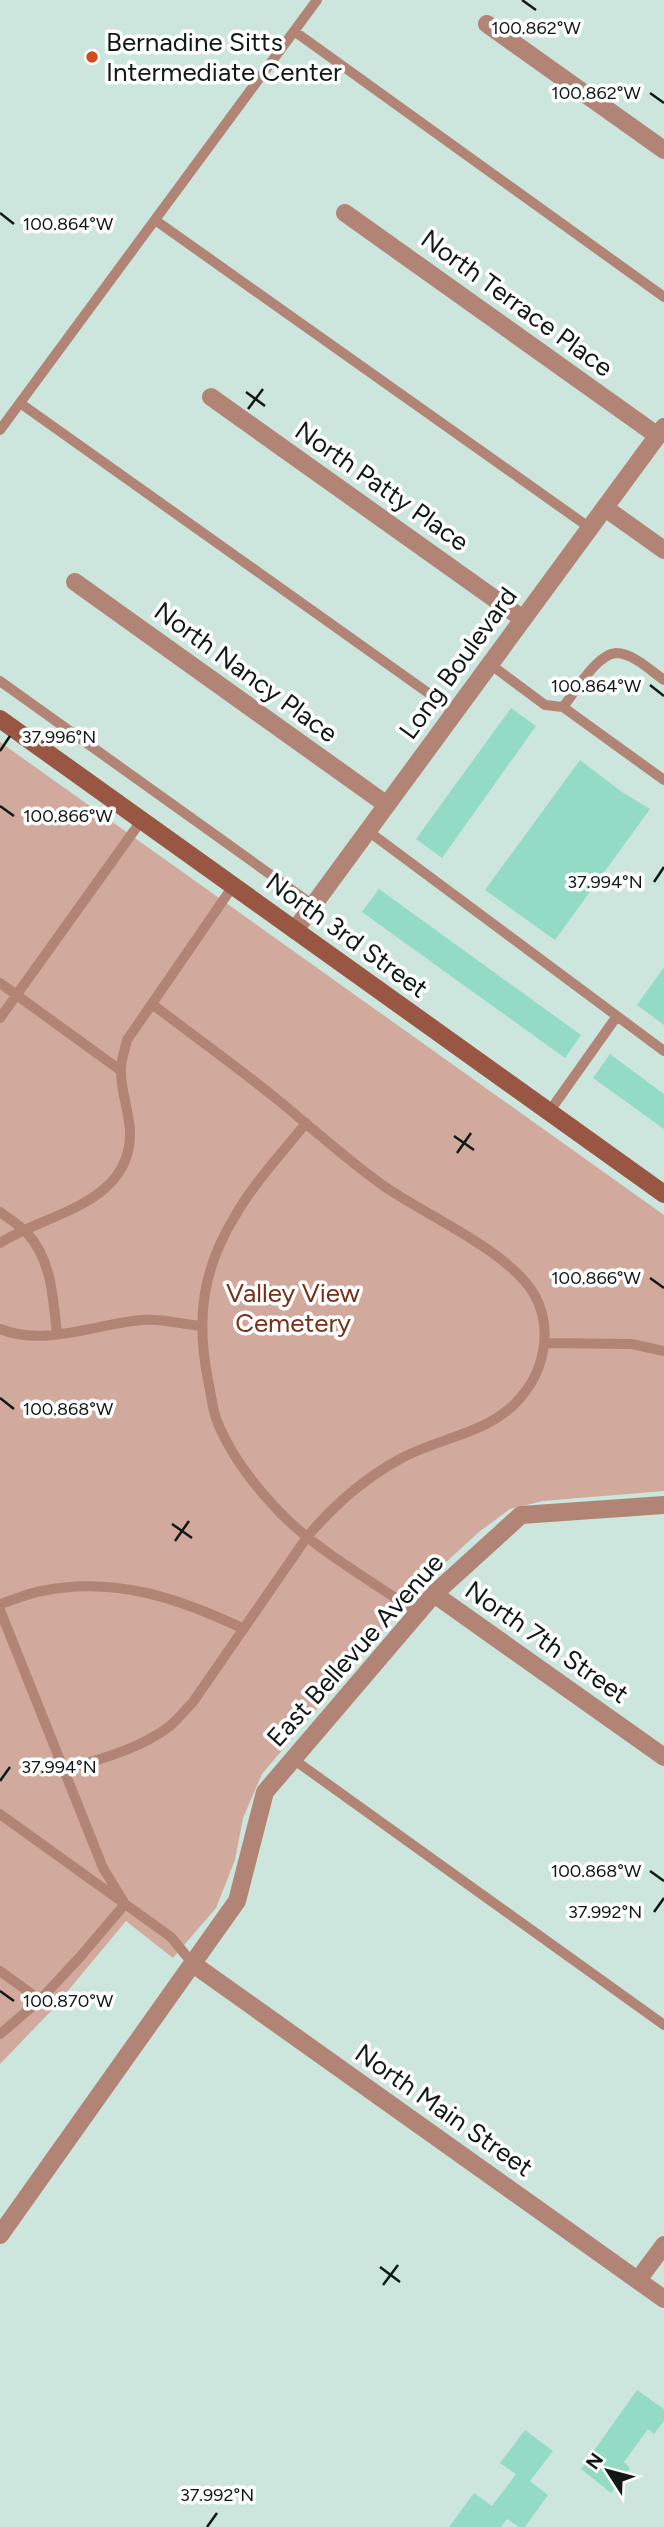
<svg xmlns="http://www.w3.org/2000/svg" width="664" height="2527" viewBox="0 0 664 2527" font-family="Figtree,sans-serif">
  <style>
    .green { fill: #d2aa9d }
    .building { fill: #94dbc5 }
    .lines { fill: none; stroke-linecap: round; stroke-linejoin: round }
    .service { stroke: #b28475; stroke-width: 10 }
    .minor { stroke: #b28475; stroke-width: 18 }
    .secondary { stroke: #995642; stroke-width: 18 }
    .ticks { fill: none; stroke: #101916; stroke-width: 2.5 }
    .poi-dot { fill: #d44c1e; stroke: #fff; stroke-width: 2.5 }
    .labels { text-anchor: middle; stroke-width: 7; stroke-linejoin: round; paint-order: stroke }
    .poi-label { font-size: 26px; fill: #101916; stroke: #fff; text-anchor: start }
    .street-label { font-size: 26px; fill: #101916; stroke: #fff }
    .park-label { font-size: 26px; fill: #782f18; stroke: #fff }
    .ticks-label { font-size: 18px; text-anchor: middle; fill: #101916; stroke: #fff; stroke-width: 7; stroke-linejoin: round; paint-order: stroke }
  </style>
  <rect width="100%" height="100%" fill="#cce6dd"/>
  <!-- green -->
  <path class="green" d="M0,742L664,1215V1491L543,1501L510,1509L479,1532L422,1584L262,1774L243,1818L235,1860L216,1908L173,1958L126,1921L52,2010L0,2064Z"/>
  <!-- building -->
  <path class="building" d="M511,708L536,726L442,858L416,839Z
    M580,760L622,792L650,809L555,940L485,890Z
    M379,889L581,1035L565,1058L362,912Z
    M664,967V1025L637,1005Z
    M610,1054L664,1094V1129L593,1078Z
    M637,2390L664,2409V2421L654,2434L648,2429L624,2462L630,2468L611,2493L581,2469Z
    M525,2430L553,2451L530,2481L548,2495L525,2527H519L507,2519L501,2527H449L474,2493L492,2506L516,2474L500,2463Z"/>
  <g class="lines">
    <!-- service -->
    <path class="service" d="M294,31L664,297
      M155,220L590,528
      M20,403L455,712
      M0,430L317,0
      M490,664L545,705L563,707L664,780
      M0,681L313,905
      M563,707C575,692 597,654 616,653C633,653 651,671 664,680
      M368,831L664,1051
      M0,983L120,1070
      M0,1018L141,821
      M549,1112L617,1016
      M306,1123C282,1153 254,1183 235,1216C202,1270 196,1319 208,1380C211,1393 212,1408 217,1421C229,1452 251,1481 273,1505C310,1547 372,1581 418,1613
      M0,1212C9,1219 20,1225 27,1233C52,1260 53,1299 57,1334
      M0,1243C47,1213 132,1204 130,1131C129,1111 121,1092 121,1072C120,1062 125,1050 127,1040L233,886
      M0,1329C44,1347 96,1324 141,1320C160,1318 181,1324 201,1326
      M545,1343L632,1344L664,1351
      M0,1604C13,1600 27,1594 41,1591C114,1576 179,1598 244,1629
      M0,1610L103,1868L125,1904L80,1957L40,2000L0,2034
      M293,1759L664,2025
      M65,1770C100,1759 140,1749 170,1726C178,1719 185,1710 193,1702L307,1537C333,1506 365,1478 400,1459C439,1437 491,1434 521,1397C545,1369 553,1327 534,1294C507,1249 424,1215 381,1184C345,1158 312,1128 278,1100C237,1067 194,1036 152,1004
      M0,1814L171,1937L193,1964
      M0,1971L40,2000"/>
    <!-- minor -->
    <path class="minor" d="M487,24L664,150
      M345,213L658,436
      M211,397L523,619
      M605,508L664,550
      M75,582L387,805
      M295,930L664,427
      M434,1594L664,1757
      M193,1964L664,2299
      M0,2235L237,1901L265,1792L434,1594L521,1515L664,1505
      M638,2280L664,2245"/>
    <!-- secondary -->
    <path class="secondary" d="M0,719L664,1194"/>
  </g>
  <!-- ticks -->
  <path class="ticks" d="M522,0L536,10M650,93L664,103M0,213L14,224M246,392L265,406M248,409L263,389M650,685L664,696M0,751L10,736M0,806L14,816M654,882L664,867M454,1136L474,1150M457,1153L471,1133M650,1278L664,1288M0,1398L14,1409M172,1524L192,1538M175,1541L189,1521M0,1781L10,1767M650,1871L664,1881M654,1912L664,1898M0,1991L14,2001M380,2267L400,2282M383,2285L398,2265M207,2527L217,2513"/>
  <!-- markers -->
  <circle class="poi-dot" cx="92" cy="57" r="7"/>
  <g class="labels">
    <!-- poi labels -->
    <g class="poi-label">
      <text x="106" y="51">Bernadine Sitts<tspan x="106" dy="30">Intermediate Center</tspan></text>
    </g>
    <!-- street labels -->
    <g class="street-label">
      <text transform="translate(517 303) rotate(36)" y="9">North Terrace Place</text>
      <text transform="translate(382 486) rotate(35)" y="9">North Patty Place</text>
      <text transform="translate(458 663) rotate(-54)" y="9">Long Boulevard</text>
      <text transform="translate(246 672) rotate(36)" y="9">North Nancy Place</text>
      <text transform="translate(347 935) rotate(36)" y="9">North 3rd Street</text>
      <text transform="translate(547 1642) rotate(35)" y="9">North 7th Street</text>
      <text transform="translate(355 1650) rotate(-48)" y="9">East Bellevue Avenue</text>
      <text transform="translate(444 2110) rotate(35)" y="9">North Main Street</text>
    </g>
    <!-- park labels -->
    <g class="park-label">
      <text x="293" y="1302">Valley View<tspan x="293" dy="30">Cemetery</tspan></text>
    </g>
  </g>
  <g class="ticks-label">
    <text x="536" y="34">100.862°W</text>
    <text x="596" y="99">100.862°W</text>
    <text x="68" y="230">100.864°W</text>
    <text x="596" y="692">100.864°W</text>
    <text x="59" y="743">37.996°N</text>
    <text x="68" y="822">100.866°W</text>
    <text x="605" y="888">37.994°N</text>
    <text x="596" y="1284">100.866°W</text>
    <text x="68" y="1415">100.868°W</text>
    <text x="59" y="1773">37.994°N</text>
    <text x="596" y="1877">100.868°W</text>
    <text x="605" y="1918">37.992°N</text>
    <text x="68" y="2007">100.870°W</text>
    <text x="217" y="2501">37.992°N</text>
  </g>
  <!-- north arrow -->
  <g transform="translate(608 2471) rotate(306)" stroke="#ffffff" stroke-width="5" paint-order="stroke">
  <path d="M0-5L12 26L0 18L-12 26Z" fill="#101916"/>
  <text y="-10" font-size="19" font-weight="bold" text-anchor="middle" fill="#101916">N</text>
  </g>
</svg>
